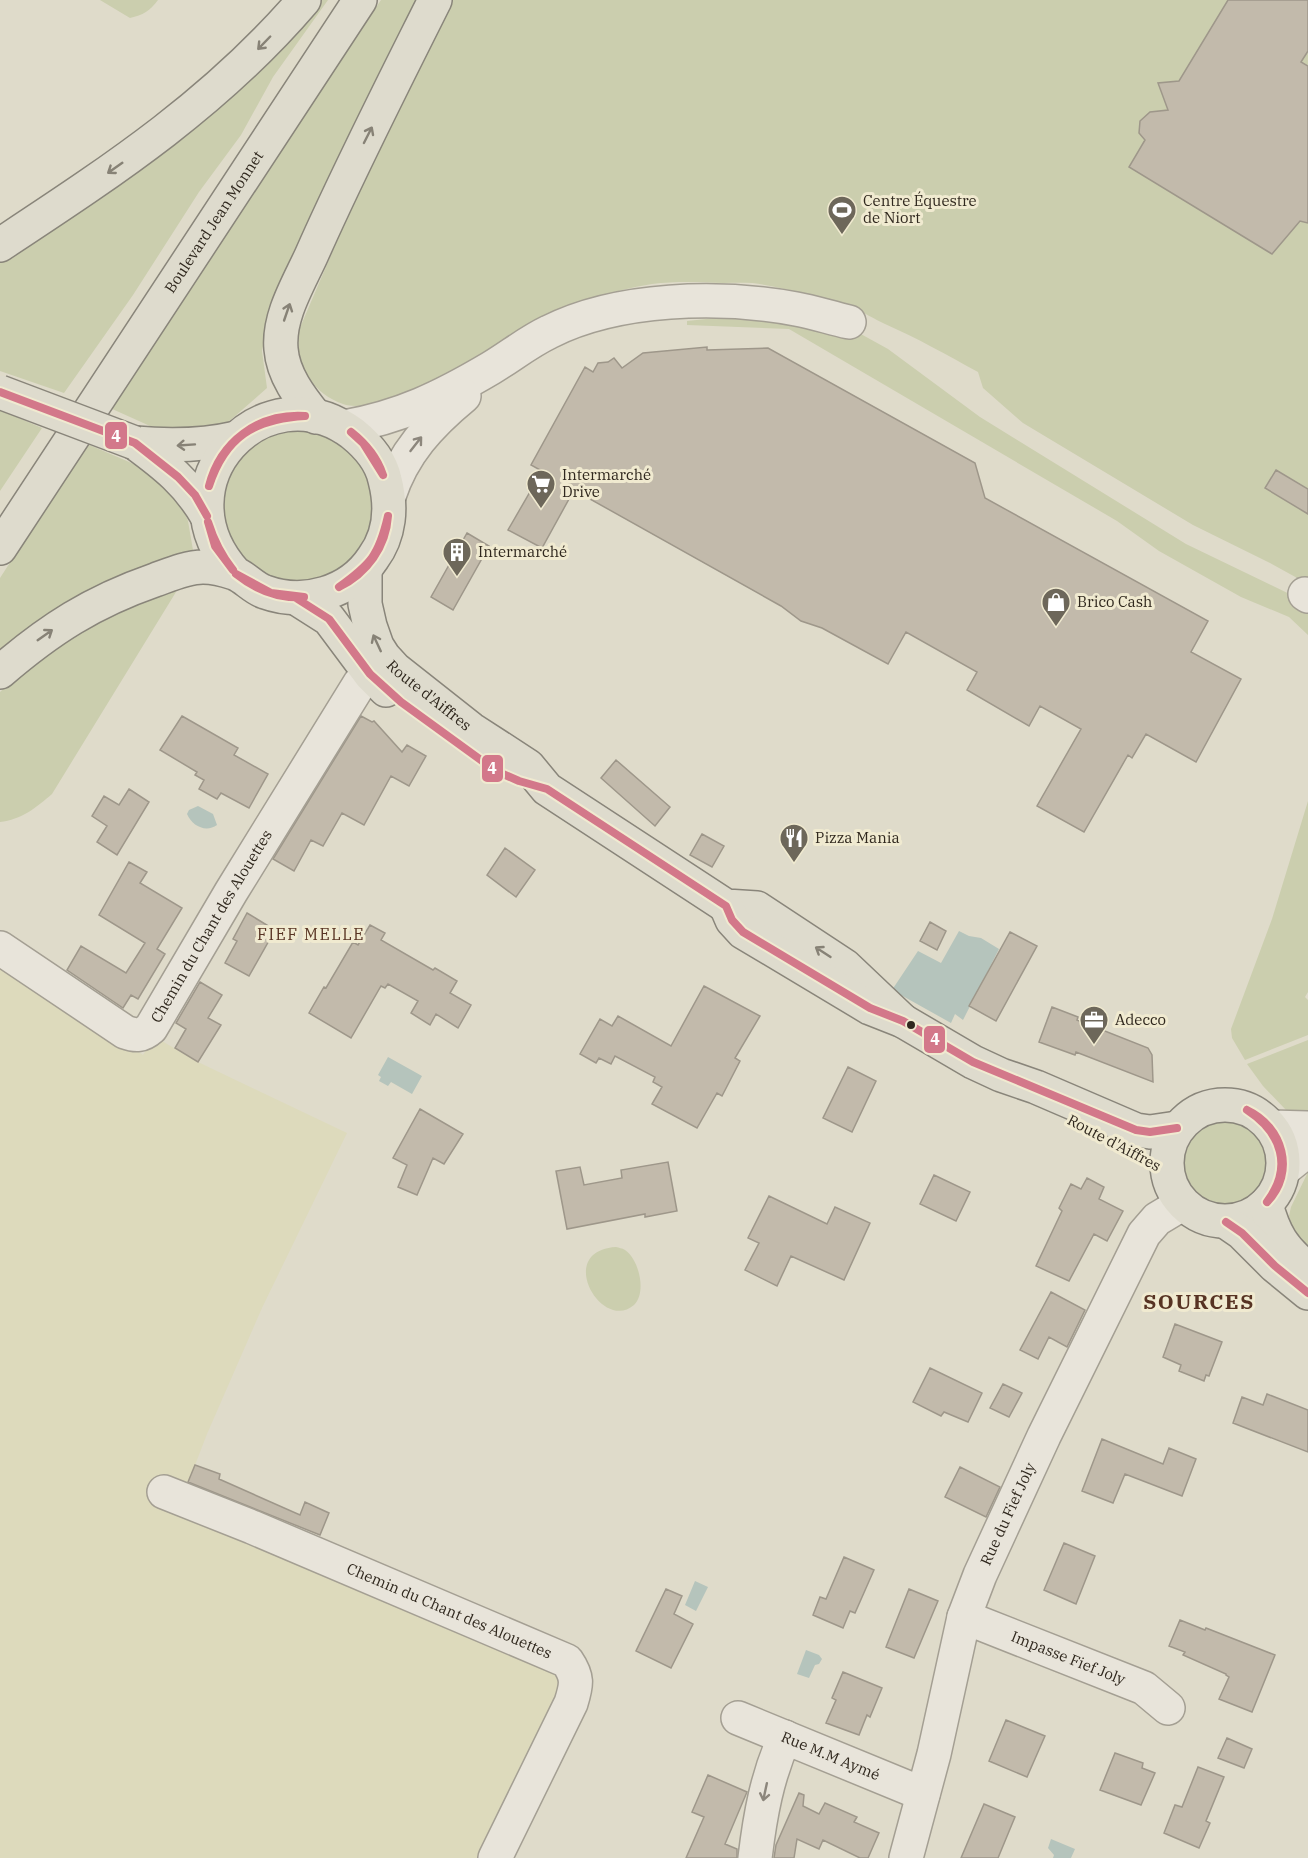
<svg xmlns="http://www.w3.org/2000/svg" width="1308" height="1858" viewBox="0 0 1308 1858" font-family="'IBM Plex Serif',serif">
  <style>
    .farmland { fill: #dddabc }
    .green { fill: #cbceae }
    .water { fill: #b5c4bc }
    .building { fill: #c2baab; stroke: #9e978a; stroke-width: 1.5 }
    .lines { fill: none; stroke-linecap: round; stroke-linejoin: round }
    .minor-casing { stroke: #a49f93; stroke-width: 36 }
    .major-casing { stroke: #89857a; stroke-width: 36 }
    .minor { stroke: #e8e4da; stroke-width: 33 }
    .major { stroke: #dedbcd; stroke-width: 33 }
    .major-bridge-casing { stroke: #89857a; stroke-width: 36; stroke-linecap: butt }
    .major-bridge { stroke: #dedbcd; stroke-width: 33 }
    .bus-1-casing { stroke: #f0ead0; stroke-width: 12 }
    .bus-1 { stroke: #d3788a; stroke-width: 8 }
    .oneway { stroke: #878276 }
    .oneway2 { stroke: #8c867c }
    .bus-dot { fill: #30281e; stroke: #f0ead0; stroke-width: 2 }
    .labels { text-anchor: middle; stroke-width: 6; stroke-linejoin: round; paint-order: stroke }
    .poi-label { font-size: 15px; fill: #30281e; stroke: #f0ead0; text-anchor: start }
    .street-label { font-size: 15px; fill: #30281e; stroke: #f0ead0 }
    .neighbourhood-label { font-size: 16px; letter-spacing: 1.5px; fill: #573323; stroke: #f0ead0 }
    .district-label { font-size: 21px; font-weight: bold; letter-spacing: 1.5px; fill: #573323; stroke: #f0ead0 }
    .line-badge { stroke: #f0ead0; stroke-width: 2 }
    .badge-label { font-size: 16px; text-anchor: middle; font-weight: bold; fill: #fff }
  </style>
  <rect width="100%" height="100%" fill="#dfdbca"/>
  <!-- farmland -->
  <path class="farmland" d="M0,958L143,1055L155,1037L198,1062L347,1133L262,1308L207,1434L185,1491L554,1661L564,1690L485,1858H0Z"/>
  <!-- green -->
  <path class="green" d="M100,0H158C150,11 143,15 130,18Z
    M315,0H328L273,77L241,135L199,192L133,295L64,393L0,371V256Z
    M381,0H424L268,322L262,351L267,388L226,424L181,433L150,426L110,408L179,306L234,218Z
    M451,0H1308V584L1270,563L1193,525L1023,423L983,388L978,372C947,355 917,338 885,324C874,319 864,312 852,308C826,300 792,290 765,285C752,282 737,283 724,283C701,282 675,281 652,284C611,290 569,306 532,325C484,348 431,393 379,403C368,405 354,408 343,404C311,393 294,362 299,330L360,187Z
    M735,316L859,333L888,349L980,417L1186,544L1308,603V635L1289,617L1241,597L1159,551L1117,521L789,329L687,325V321Z
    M0,410L42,428L0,491Z
    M222 507a76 76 0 1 1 152 0a76 76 0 1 1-152 0Z
    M87,444L127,461L150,472L181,503L188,521L194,556L0,660V578Z
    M163,591L176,592L52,794C37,807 21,820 0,822V692C10,683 20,672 31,664C71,634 117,610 163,591Z
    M1308,801V992L1305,997L1308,1000V1035L1245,1060L1232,1038L1231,1029L1272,919Z
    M1308,1040V1114L1286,1110L1263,1086L1247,1064Z
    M1184 1162a42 42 0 1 1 84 0a42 42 0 1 1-84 0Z
    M1308,1172V1249L1295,1237L1289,1216L1291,1207Z
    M616,1247C619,1248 622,1248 625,1250C639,1259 647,1293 634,1305C602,1333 554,1251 616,1247Z"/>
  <!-- water -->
  <path class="water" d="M198,806L213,814L217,825C206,833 192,826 187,814L189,810Z
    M959,931L969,936L981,938L999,949L963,1020L955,1014L951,1023L892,990L918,951L941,963Z
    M388,1057L422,1076L412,1094L391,1082L388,1086L379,1081L381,1077L378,1075Z
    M695,1581L708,1587L696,1611L685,1605Z
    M806,1650L819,1655L822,1659L819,1664L815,1665L809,1678L797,1674Z
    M1051,1839L1075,1849L1071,1858H1053L1054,1855L1048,1848Z"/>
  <!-- building -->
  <path class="building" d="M1228,0H1308V51L1301,62L1308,66V223L1300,221L1272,254L1129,167L1145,140L1139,133L1140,121L1150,112L1168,110L1158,83L1179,81Z
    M707,347V350L768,348L975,463L985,498L1208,621L1191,652L1241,679L1196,762L1146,734L1132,758L1128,755L1084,832L1037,806L1081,729L1040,706L1029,726L967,690L977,672L906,632L888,664L822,628L801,621L781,606L574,490L542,548L508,530L542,471L531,465L585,367L593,372L598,363L608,362L614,358L622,368L643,353Z
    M1276,470L1308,489V514L1265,488Z
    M467,533L489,546L453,610L431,597Z
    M182,716L238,748L234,755L268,774L249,808L221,793L217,799L199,789L204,780L195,775L197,772L160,750Z
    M361,716L372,722L374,721L402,752L407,745L426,756L409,786L391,776L364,825L342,813L323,846L311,840L294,871L273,859Z
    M616,760L670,807L655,826L601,778Z
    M129,789L149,802L117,855L97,842L107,826L92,816L104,796L119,805Z
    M702,834L724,846L712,867L690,855Z
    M505,848L535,870L516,897L487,875Z
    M129,862L147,872L140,883L182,908L157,949L165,954L138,999L131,995L123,1008L67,970L81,946L126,973L145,943L99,915Z
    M247,913L275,930L249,976L225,963L237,941L233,939Z
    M930,922L946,931L937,950L920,941Z
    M370,925L385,933L381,940L433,970L435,968L457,981L450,993L471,1005L458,1028L436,1014L430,1025L411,1013L418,1001L388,984L385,988L381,986L351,1038L309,1013L324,987L326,988L353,942L358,945Z
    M1010,932L1037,946L996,1021L969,1006Z
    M200,982L222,995L208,1018L221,1025L198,1062L175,1048L186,1029L176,1023Z
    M704,986L760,1016L735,1058L740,1061L722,1096L717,1093L697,1128L652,1104L662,1087L653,1082L655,1077L615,1056L611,1064L599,1058L596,1063L580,1054L600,1019L612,1026L618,1016L671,1046Z
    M1052,1007L1078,1017L1077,1020L1148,1048L1152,1055L1153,1082L1076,1052L1075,1055L1039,1042Z
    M848,1067L876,1081L852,1132L823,1118Z
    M420,1109L463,1134L444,1164L433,1158L417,1195L398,1187L407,1165L393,1158Z
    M668,1162L677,1211L645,1217V1214L567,1229L556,1171L580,1167L584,1185L622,1178L621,1170Z
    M934,1175L970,1192L956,1221L920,1204Z
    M1087,1178L1104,1187L1099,1199L1123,1211L1107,1241L1094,1234L1069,1281L1036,1266L1062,1211L1059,1208L1071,1184L1081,1189Z
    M769,1196L827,1224L835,1207L870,1223L844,1280L791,1256L777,1286L745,1270L759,1243L748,1238Z
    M1051,1292L1085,1310L1067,1347L1049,1337L1038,1359L1020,1350Z
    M1175,1324L1222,1342L1209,1376L1206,1375L1204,1381L1179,1371L1181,1365L1163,1357Z
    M930,1368L982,1393L968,1422L944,1412L941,1416L913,1402Z
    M1003,1384L1022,1393L1009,1417L990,1408Z
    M1267,1394L1308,1410V1452L1233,1423L1242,1397L1263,1405Z
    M1102,1439L1163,1464L1169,1448L1196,1459L1182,1496L1125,1474L1113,1503L1082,1491Z
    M195,1465L220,1474L219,1479L300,1515L305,1502L329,1513L320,1535L188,1482Z
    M960,1467L1000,1487L986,1517L945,1497Z
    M1064,1543L1095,1556L1076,1604L1044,1590Z
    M844,1557L874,1570L855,1613L850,1611L843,1628L813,1615L820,1597L826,1599Z
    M666,1589L682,1596L674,1614L693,1624L671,1668L636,1651Z
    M909,1589L938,1601L914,1658L886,1647Z
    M1180,1620L1205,1630L1206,1628L1275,1655L1252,1712L1219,1699L1229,1677L1226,1675V1674L1183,1655L1185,1652L1169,1646Z
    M843,1672L882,1688L870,1717L867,1715L859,1735L826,1723L836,1700L832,1698Z
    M1006,1720L1045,1736L1027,1777L989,1761Z
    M1227,1738L1252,1749L1244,1768L1218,1758Z
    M1115,1753L1143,1763L1142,1768L1155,1773L1141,1805L1100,1790Z
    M1198,1767L1224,1777L1206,1821L1210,1823L1199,1848L1164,1833L1175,1805L1182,1807Z
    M708,1775L747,1792L725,1844L737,1849V1858H686L704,1817L692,1812Z
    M799,1793L804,1795L803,1806L819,1814L825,1803L857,1817L854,1822L879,1833L868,1858H860L823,1840L819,1849L797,1839L794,1858H774L776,1845Z
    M984,1804L1015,1817L998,1858H961Z"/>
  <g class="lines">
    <!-- minor casing -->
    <g class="minor-casing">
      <g id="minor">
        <path d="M344,427C401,417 442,397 491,368C511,356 528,342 549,332C618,297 720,295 796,309C813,312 831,318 849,322"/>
        <path d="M389,496C403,453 430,424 464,396"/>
        <path d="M1305,594L1308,596"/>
        <path id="s1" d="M0,948L125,1032C136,1036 142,1036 151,1028L231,892L360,683L370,674"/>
        <path d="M1271,1127L1308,1128"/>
        <path d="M1283,1170L1308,1150"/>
        <path id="s2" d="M164,1492L252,1527L567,1661C578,1677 577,1684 571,1703L495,1858"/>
        <path id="s3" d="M964,1617L1144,1688L1168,1708"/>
        <path id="s4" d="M738,1718L923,1794"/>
        <path d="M755,1858C760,1816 767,1776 785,1737"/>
        <path id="s5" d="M906,1858L934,1754L964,1617L980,1575L1044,1436L1144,1234L1157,1219L1182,1204"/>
      </g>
    </g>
    <!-- major casing -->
    <g class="major-casing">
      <g id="major">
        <path d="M0,245C112,171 215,104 304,0"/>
        <path d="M316,417C300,397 283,375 281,349C278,316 299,283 312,254C350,168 393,84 435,0"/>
        <path d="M135,443C165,465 188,483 207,516"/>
        <path d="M135,443C169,446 202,446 236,438"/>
        <path id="s6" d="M0,548L360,0"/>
        <path id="s7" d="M365,570V604L370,626L377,646L384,657L395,669L471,729L528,766L547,789L726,906L757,908L845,966L903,1021"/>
        <path d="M296,598L329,619L370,674L386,690"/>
        <path d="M0,672C50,629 92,602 155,580C169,575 187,567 203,567C212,567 225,570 234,573C245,577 253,588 265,592C304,606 350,593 373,558C390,535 392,507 385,480C381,461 367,445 352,433C265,368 154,483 235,573"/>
        <path d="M726,906L732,920L743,932L870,1008L903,1021L973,1062L1001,1075L1036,1087L1136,1130L1150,1132L1177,1128"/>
        <circle cx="1225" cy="1163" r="58"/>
        <path d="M1266,1204C1274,1234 1283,1249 1307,1268"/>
        <path d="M1226,1222L1242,1233L1275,1266L1308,1293"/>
      </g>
    </g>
    <!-- minor -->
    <use href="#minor" class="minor"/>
    <!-- major -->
    <use href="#major" class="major"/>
    <!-- major-bridge casing -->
    <g class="major-bridge-casing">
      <path id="major-bridge" d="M0,392L135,443"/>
    </g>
    <!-- major-bridge -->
    <use href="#major-bridge" class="major-bridge"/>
    <!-- bus-1 casing -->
    <g class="bus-1-casing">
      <path id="bus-1" d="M0,392L135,443L178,477L195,495L207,516
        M351,432C365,443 377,457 383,475
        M351,432L363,443L383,475
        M209,486C220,442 258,413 305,416
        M209,486C225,437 254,419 305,416
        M208,522C214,541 221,555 233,570
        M208,522L215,546L233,570
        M236,574L271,593L304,597
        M236,574C256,590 279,599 304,597
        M339,587C371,564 379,555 388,516
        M339,587C367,573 386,547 388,516
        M296,598L329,619L370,674L401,702L496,771L519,781L547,789L726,906L732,920L743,932L870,1008L903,1021L973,1062L1136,1130L1150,1132L1177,1128
        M1247,1110C1283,1127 1296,1172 1267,1202
        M1247,1110C1282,1133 1293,1167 1267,1202
        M1226,1222L1242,1233L1275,1266L1308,1293"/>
    </g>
    <!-- bus-1 -->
    <use href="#bus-1" class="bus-1"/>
  </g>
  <!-- one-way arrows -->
  <defs><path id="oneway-shaft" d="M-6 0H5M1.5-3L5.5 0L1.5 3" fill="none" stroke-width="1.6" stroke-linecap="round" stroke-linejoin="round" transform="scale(1.5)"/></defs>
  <g class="oneway">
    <use href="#oneway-shaft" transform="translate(264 43) rotate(134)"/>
    <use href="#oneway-shaft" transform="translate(368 135) rotate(-63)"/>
    <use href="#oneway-shaft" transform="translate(115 168) rotate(145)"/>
    <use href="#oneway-shaft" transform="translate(287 312) rotate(-71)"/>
    <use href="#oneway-shaft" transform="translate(186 445) rotate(176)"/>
    <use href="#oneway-shaft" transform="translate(45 635) rotate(-35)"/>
    <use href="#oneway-shaft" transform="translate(377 643) rotate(-115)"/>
    <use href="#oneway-shaft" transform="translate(823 952) rotate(-147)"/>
  </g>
  <g class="oneway2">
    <use href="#oneway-shaft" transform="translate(416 444) rotate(-52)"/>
    <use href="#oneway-shaft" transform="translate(765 1792) rotate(102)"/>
  </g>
  <!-- icons -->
  <defs>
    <g id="stadium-pin" transform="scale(1.5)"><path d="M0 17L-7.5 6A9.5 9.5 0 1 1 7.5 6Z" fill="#6d675a" stroke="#f0ead0"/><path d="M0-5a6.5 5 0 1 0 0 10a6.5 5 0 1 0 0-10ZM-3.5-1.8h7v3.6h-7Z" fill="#fff"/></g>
    <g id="supermarket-pin" transform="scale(1.5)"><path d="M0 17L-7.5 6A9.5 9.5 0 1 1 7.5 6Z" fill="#6d675a" stroke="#f0ead0"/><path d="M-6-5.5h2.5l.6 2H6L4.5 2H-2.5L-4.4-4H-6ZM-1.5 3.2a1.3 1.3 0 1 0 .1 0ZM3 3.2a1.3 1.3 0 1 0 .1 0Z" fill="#fff"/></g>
    <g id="building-pin" transform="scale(1.5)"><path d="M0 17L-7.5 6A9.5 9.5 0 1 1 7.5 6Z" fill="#6d675a" stroke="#f0ead0"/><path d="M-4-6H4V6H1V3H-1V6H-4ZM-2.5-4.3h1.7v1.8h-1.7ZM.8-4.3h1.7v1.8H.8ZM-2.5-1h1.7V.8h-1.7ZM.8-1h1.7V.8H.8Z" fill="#fff"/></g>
    <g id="shop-pin" transform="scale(1.5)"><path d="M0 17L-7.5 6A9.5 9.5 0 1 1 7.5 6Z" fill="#6d675a" stroke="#f0ead0"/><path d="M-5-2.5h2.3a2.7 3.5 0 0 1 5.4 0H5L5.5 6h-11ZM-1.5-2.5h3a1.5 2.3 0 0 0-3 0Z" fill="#fff"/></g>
    <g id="restaurant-pin" transform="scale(1.5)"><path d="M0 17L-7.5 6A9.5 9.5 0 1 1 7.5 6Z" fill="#6d675a" stroke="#f0ead0"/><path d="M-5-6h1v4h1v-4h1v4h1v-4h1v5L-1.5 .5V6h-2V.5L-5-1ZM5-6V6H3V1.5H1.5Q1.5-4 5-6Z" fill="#fff"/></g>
    <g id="office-pin" transform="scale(1.5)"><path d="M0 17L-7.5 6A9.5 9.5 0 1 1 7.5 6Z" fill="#6d675a" stroke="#f0ead0"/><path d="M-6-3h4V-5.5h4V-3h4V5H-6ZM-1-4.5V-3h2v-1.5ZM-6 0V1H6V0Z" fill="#fff"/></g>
  </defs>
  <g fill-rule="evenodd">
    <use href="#stadium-pin" x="842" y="210"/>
    <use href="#supermarket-pin" x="541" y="484"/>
    <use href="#building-pin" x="457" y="552"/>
    <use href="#shop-pin" x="1056" y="602"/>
    <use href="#restaurant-pin" x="794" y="838"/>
    <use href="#office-pin" x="1094" y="1020"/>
  </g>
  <!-- markers -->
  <circle class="bus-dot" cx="911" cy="1025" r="5"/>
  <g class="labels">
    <!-- poi labels -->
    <g class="poi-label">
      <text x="863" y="206">Centre Équestre<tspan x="863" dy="17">de Niort</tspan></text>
      <text x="562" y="480">Intermarché<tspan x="562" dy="17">Drive</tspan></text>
      <text x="478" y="557">Intermarché</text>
      <text x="1077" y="607">Brico Cash</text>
      <text x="815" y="843">Pizza Mania</text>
      <text x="1115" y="1025">Adecco</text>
    </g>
    <!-- street labels -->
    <g class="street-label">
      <text dy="5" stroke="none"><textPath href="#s6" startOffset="390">Boulevard Jean Monnet</textPath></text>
      <text dy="5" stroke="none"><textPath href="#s7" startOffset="150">Route d'Aiffres</textPath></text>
      <text dy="5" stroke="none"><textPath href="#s1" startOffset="297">Chemin du Chant des Alouettes</textPath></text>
      <text transform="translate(1114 1143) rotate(28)" y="5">Route d'Aiffres</text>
      <text dy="5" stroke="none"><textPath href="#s5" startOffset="360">Rue du Fief Joly</textPath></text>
      <text dy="5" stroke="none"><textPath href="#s2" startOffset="309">Chemin du Chant des Alouettes</textPath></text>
      <text dy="5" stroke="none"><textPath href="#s3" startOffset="112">Impasse Fief Joly</textPath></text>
      <text dy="5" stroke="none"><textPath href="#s4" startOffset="100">Rue M.M Aymé</textPath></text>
    </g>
    <!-- neighbourhood labels -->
    <g class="neighbourhood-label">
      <text x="311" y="940">FIEF MELLE</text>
    </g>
    <!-- district labels -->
    <g class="district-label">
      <text x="1199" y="1309">SOURCES</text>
    </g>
  </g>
  <g class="line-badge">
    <rect x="104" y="421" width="24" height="29" rx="6" fill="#d3788a"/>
    <rect x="481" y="754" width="23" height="29" rx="6" fill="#d3788a"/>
    <rect x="923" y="1025" width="23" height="29" rx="6" fill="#d3788a"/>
  </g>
  <g class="badge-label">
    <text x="116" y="442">4</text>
    <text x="492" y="774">4</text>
    <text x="935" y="1045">4</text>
  </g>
</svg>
